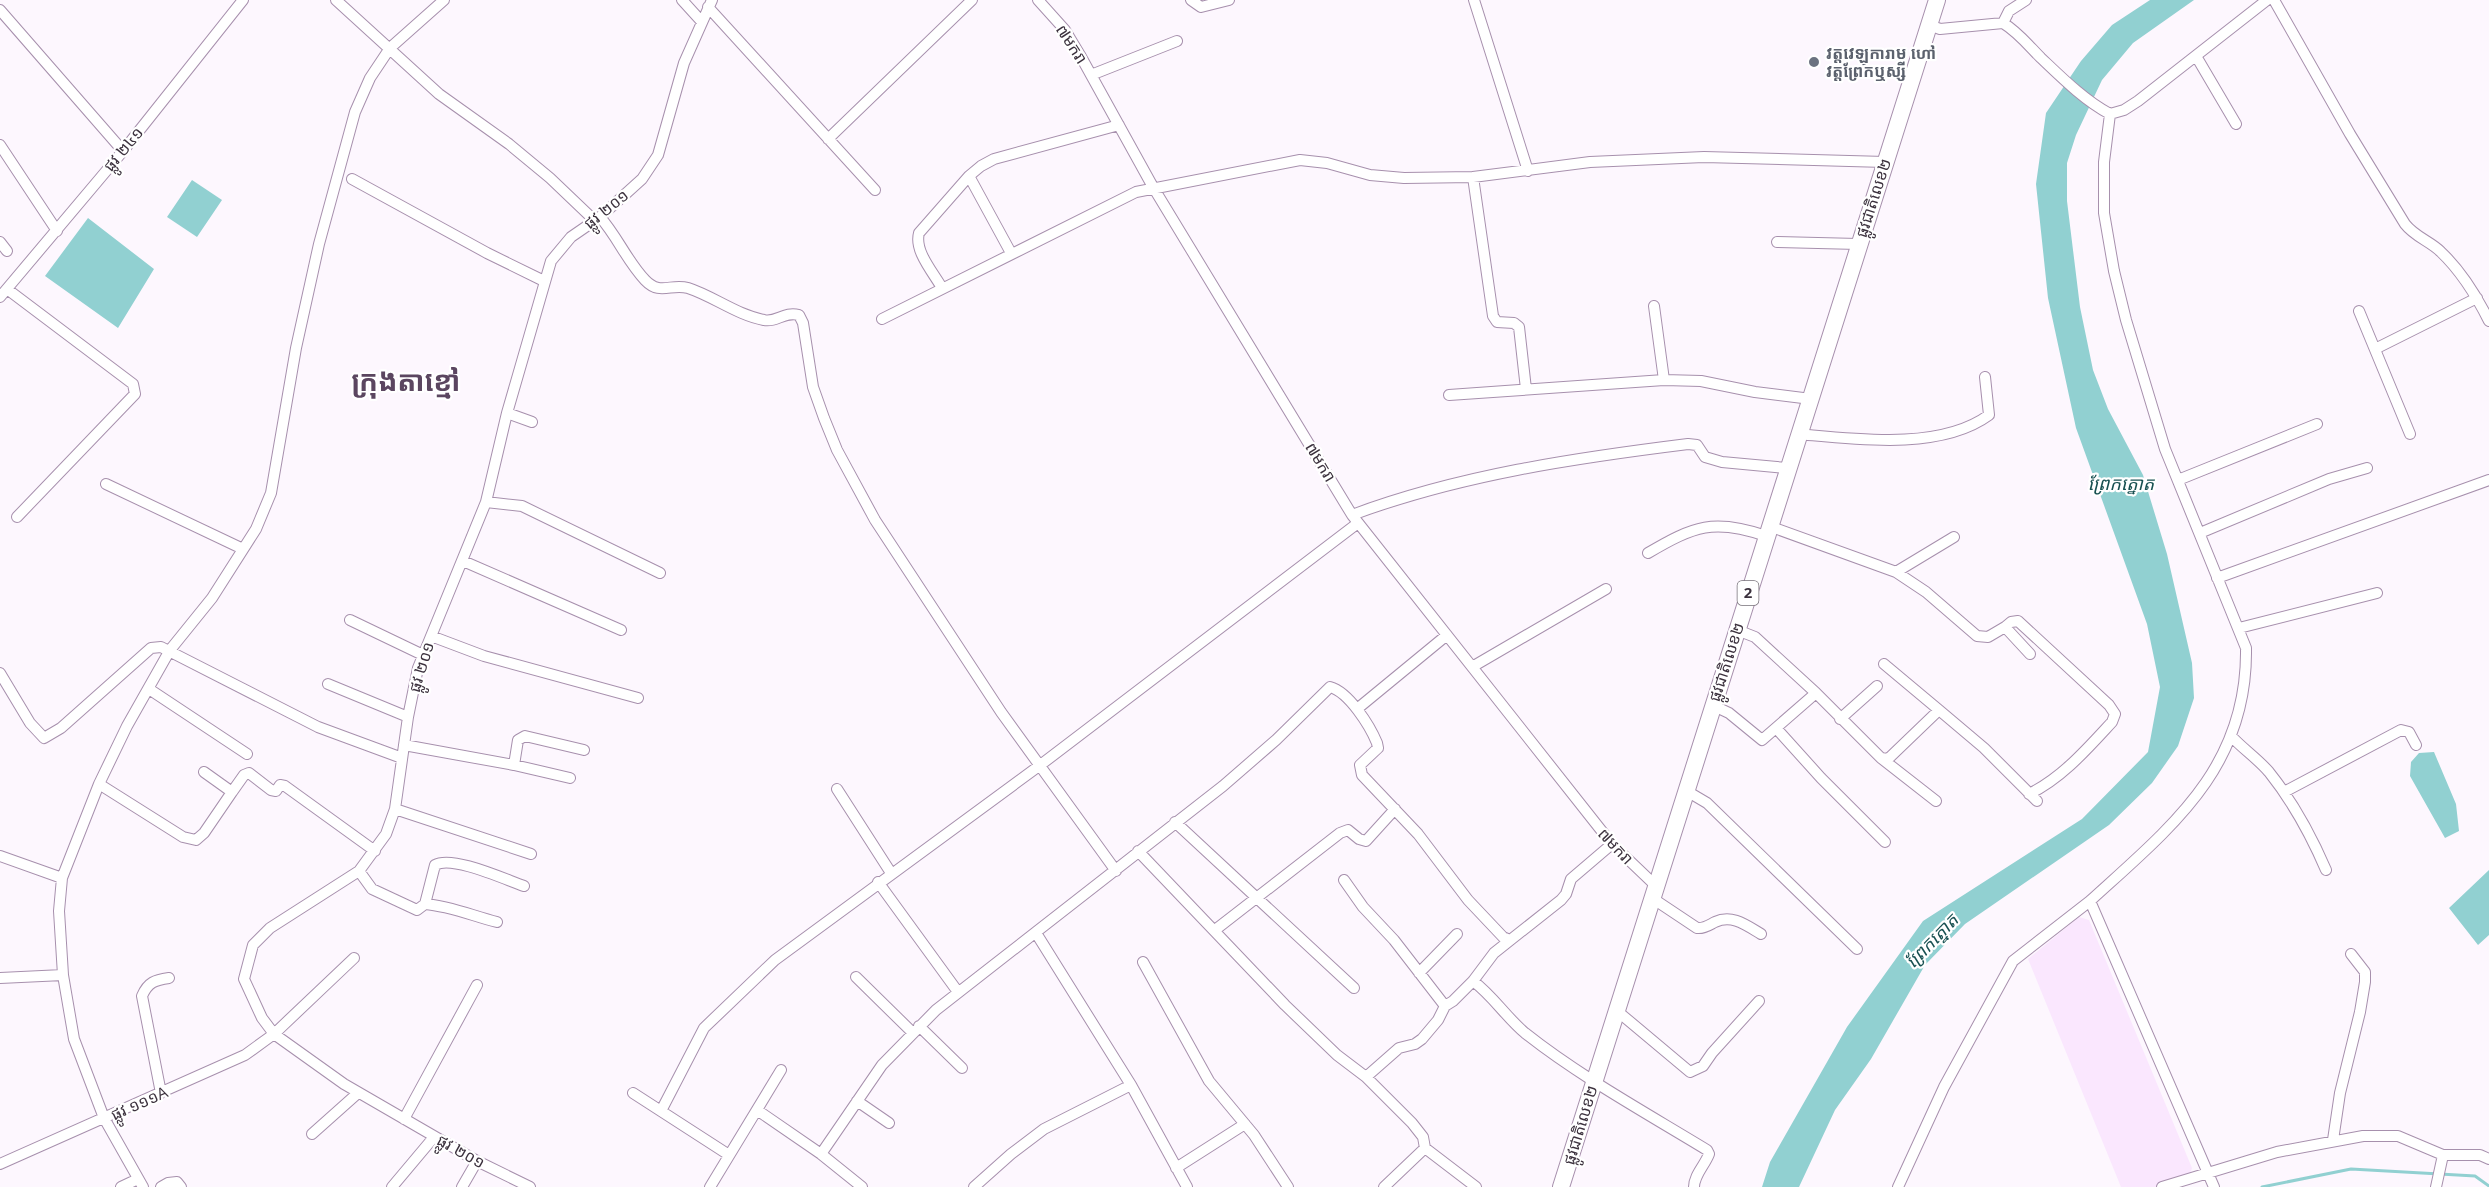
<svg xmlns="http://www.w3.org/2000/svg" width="2489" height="1187" viewBox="0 0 2489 1187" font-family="'Open Sans','Noto Sans Khmer',sans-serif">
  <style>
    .built { fill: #fae7fe }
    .water { fill: #91d0d1 }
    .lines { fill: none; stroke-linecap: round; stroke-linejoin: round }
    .stream { stroke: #91d0d1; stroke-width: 3 }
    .minor-casing { stroke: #a790ad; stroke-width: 12 }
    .highway-casing { stroke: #a790ad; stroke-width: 18 }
    .minor { stroke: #fff; stroke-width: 10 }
    .highway { stroke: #fff; stroke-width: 16 }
    .worship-dot { fill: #6b7280; stroke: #fff; stroke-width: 2 }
    .labels { text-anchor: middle; stroke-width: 4.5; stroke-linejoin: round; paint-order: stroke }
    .shield { fill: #fff; stroke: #767078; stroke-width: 1.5 }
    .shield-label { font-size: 15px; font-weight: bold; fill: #3c323e }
    .street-label { font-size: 16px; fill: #3c323e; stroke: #fff }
    .worship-label { font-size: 16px; font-weight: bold; fill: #5b616d; stroke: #fff; text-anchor: start }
    .water-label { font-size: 18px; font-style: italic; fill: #185051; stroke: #fff }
    .town-label { font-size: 28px; font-weight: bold; fill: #5b4660; stroke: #fff }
  </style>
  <rect width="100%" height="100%" fill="#fdf7fe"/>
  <!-- built -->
  <path class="built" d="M2079,917L2089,920L2192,1168L2190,1174L2156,1187H2121L2028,959Z"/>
  <!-- water -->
  <path class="water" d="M2150,0H2194L2133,43L2102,80L2076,135L2067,163V201L2080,307L2093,370L2108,409L2143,475L2167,554L2192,663L2194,698L2178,746L2152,783L2109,825L1965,924L1925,965L1871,1059L1835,1110L1799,1187H1762L1770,1162L1847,1027L1923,921L2082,819L2148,752L2160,687L2147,624L2076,428L2048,298L2036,184L2046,113L2081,61L2112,25Z
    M192,180L222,200L197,237L167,217Z
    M88,218L154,269L118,328L45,276Z
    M2434,752L2456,804L2459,831L2445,838L2410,776L2411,762L2419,753Z
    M2489,870V935L2478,945L2449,908Z"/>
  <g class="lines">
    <!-- stream -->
    <path class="stream" d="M2262,1187L2351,1169L2475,1176L2489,1186"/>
    <!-- minor casing -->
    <g class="minor-casing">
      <path id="minor" d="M336,0L439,94L509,144L550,178L594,220
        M682,0L702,22
        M1038,0L1065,30L1080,55L1153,187L1352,515L1612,844L1656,886
        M1191,0L1201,7L1229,0
        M1474,0L1528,171
        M2274,0L2350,134L2405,224C2415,237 2430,241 2441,252C2461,271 2477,297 2489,321
        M708,7L875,190
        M0,10L123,151
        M2003,23L2009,11L2026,0
        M1929,25L1940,29L2003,23C2018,32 2029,46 2041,58C2061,77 2085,101 2110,114L2104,162V213L2114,271L2126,320L2165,449L2246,648C2248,768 2171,827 2090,901L2214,1187
        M2196,56L2236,124
        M1091,75L1177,41
        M2110,114L2124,110L2138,101L2267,0
        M828,139L972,0
        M0,145L57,231
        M1473,177L1493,316L1497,322L1514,323L1519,327L1526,389
        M352,179L487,253L544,281
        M600,217C617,236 627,261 645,280C660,296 671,283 688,288C713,296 737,315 764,320C776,323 784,311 799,315L803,323L813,387L824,418L837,450L875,520L1001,712L1116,871
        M0,242L7,251
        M1777,242L1858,244
        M1011,253L969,176L981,166L994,159L1119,125
        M942,288C933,272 914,251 919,233L969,176
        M7,289L133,384L135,394L17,517
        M0,297L123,151L243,0
        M1654,306L1664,380
        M2359,311L2410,434
        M882,319L1136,192L1300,160L1327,163L1370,175L1404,178L1473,177L1590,162L1704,157L1885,162
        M2375,349L2477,298
        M1449,395L1664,380L1701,381L1755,392L1811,399
        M507,413L532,422
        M1798,434C1854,439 1940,451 1989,415L1985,377
        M2178,480L2317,424
        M106,484L243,549
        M486,502L522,506L660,573
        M1352,515C1459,475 1575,458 1688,444L1697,445L1705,457L1722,462L1787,468
        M1769,526L1896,572L1926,592L1977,636L1988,637L2005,627L2030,654
        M2200,533L2329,479L2367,468
        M1648,553C1694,526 1714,518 1766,536
        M463,561L621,630
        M1896,572L1954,537
        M2217,578L2489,480
        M350,620L423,655
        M2005,627L2011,622L2018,621L2109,705L2115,714L2112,722C2087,749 2062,778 2029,794
        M2239,628L2377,593
        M1737,630L1755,637L1816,693L1881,758L1888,759L1939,710L1984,748L2037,801
        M431,636L484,656L638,698
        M1884,664L1939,710
        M1472,667L1606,589
        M0,673L30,723L44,738L61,728L151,648L161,647L318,727L402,758
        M328,684L408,717
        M149,689L247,754
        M1712,705L1729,713L1762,740L1816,693
        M1357,709L1447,635
        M1840,719L1877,686
        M1776,728L1821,778L1885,842
        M2231,736C2243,749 2258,759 2269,772C2293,802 2311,835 2326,870
        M404,745L514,765L570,778
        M1881,758L1936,801
        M514,765L518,740L525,736L584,750
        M204,772L232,792L244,775L249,773L271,790L276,791L280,785L285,786L375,851
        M99,784L183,837L196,840L204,833L232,792
        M837,789L891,873
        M1685,790L1707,803L1857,949
        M2284,792L2401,730L2409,732L2416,745
        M395,809L531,854
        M1175,822L1354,988
        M1138,851L1285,1005L1337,1055L1366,1077L1412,1123L1423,1137L1425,1148L1476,1187
        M0,856L62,878
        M359,871L372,889L417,910L425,904C450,906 473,916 497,922
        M1344,880L1363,907L1394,940L1445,1006
        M878,882L958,992
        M1652,898L1697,928C1704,929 1709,925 1715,922C1732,914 1746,925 1761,934
        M425,904L435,865C452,855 504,879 524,886
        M1215,930L1340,833L1348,830L1359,839L1366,841L1395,809
        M1036,933L1131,1085L1187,1187
        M1143,962L1209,1081L1254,1135L1288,1187
        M1419,973L1457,934
        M856,977L912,1032
        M0,978L63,975
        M1473,981C1493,996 1506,1017 1525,1033C1579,1076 1648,1114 1707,1150L1709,1154C1705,1165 1694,1175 1694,1187
        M1616,1010L1690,1072L1703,1066L1712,1053L1759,1001
        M919,1026L962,1068
        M1366,1077L1399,1048L1415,1044L1422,1039L1438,1020L1445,1006L1453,1001L1473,981L1494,953L1561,900L1566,894L1571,879L1612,844
        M161,1093L142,996C148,982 155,980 169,978
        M633,1093L729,1155
        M857,1101L889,1123
        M757,1110L821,1154L862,1187
        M661,1111L704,1028L775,960L1039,766L1358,523
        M404,1119L477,985
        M312,1134L358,1093
        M2333,1140L2340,1093L2360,1012L2365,982V972L2351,954
        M821,1154L882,1065L936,1010L1223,786L1276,740L1330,687C1349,692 1370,726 1377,743L1378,748L1360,765L1362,775L1418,834L1468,900L1503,937L1510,940
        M0,1164L245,1055L274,1034L354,958
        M1176,1168L1245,1124
        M121,1187L138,1179
        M143,1187L104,1118L74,1039L63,975L59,911L62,878L99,784L127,726L170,650L212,598L256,529L271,493L296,348L319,244L355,112L370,78L390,48L444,0
        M161,1187L168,1183L177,1182L181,1187
        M392,1187L434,1137
        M462,1187L477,1161
        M530,1187L477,1161L344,1084L274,1034L262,1018L244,979L253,945L270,928L359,871L386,834L395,809L408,717L418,668L486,502L507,413L551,261L571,237L600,217L642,179L658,155L684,63L712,0
        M710,1187L781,1070
        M974,1187L1011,1154L1044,1129L1131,1085
        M1384,1187L1425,1148
        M1898,1187L1944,1087L2013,961L2090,901
        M2162,1187L2277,1152L2363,1136H2398L2443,1155H2480L2489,1159
        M2436,1187L2443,1155"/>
    </g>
    <!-- highway casing -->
    <g class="highway-casing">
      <path id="highway" d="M1561,1187L1937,0"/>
    </g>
    <!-- minor -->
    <use href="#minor" class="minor"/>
    <!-- highway -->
    <use href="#highway" class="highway"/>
  </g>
  <!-- markers -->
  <circle class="worship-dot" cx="1814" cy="62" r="6"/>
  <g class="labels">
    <!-- shield labels -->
    <rect class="shield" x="1737.5" y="581" width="21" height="24" rx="4.5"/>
    <g class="shield-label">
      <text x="1748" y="598">2</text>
    </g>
    <!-- street labels -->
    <g class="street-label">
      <text transform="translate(1072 44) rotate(57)" y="6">៧មករា</text>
      <text transform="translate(123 149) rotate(-50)" y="6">ផ្លូវ ២៤១</text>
      <text transform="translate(1873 198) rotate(-72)" y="6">ផ្លូវជាតិលេខ២</text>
      <text transform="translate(606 209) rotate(-39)" y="6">ផ្លូវ ២០១</text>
      <text transform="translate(1321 462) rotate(59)" y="6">៧មករា</text>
      <text transform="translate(1726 662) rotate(-72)" y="6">ផ្លូវជាតិលេខ២</text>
      <text transform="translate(421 667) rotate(-73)" y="6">ផ្លូវ ២០១</text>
      <text transform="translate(1616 846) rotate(47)" y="6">៧មករា</text>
      <text transform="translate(139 1103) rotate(-24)" y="6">ផ្លូវ ១១១A</text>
      <text transform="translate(1580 1125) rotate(-73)" y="6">ផ្លូវជាតិលេខ២</text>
      <text transform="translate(461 1151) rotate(29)" y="6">ផ្លូវ ២០១</text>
    </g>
    <!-- worship labels -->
    <g class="worship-label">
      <text x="1826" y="59">វត្តវេឡុការាម ហៅ<tspan x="1826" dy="18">វត្តព្រែកឬស្សី</tspan></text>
    </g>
    <!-- water labels -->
    <g class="water-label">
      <text x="2121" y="490">ព្រែកត្នោត</text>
      <text transform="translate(1932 941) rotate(-46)" y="6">ព្រែកត្នោត</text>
    </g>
    <!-- town labels -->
    <g class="town-label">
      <text x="406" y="391">ក្រុងតាខ្មៅ</text>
    </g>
  </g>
</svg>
